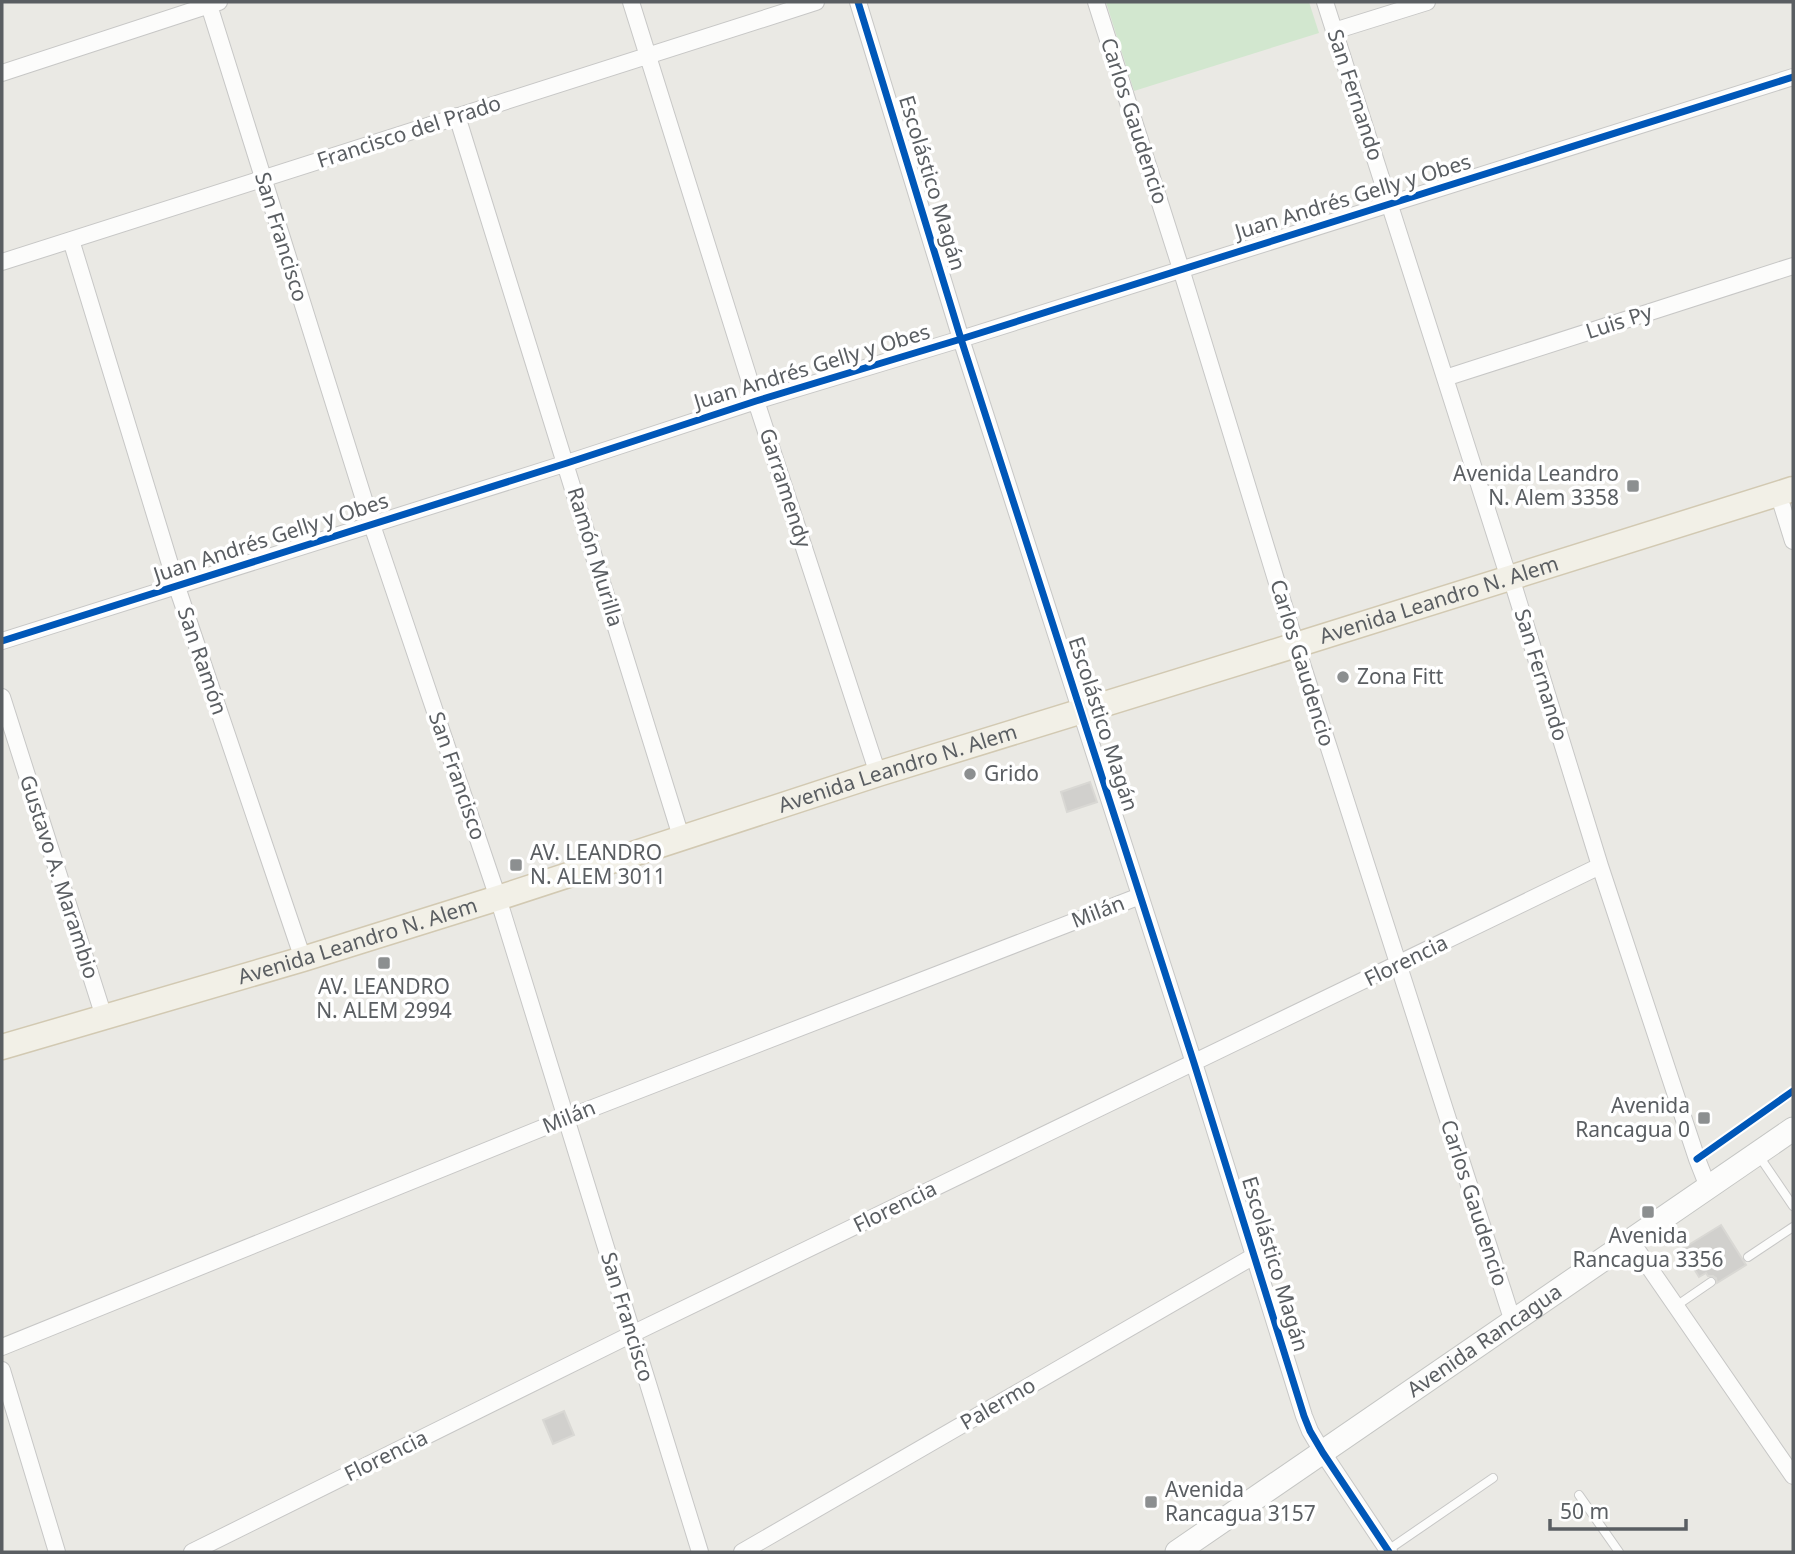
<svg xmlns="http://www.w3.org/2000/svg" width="1795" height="1554" viewBox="0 0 1795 1554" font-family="'Noto Sans',sans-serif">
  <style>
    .green { fill: #d2e7cf }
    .building { fill: #d1d0cd; stroke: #d9d8d4; stroke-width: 2 }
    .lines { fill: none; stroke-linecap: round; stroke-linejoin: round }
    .lane-casing { stroke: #c7c7c6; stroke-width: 10 }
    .street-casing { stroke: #c7c7c6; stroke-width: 18 }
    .secondary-casing { stroke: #c5c6c4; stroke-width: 25 }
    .primary-casing { stroke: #d2c9b2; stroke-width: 27 }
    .lane { stroke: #fcfcfb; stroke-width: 8 }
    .street { stroke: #fcfcfb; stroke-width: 16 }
    .secondary { stroke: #fcfcfb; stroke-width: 23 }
    .primary { stroke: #f2f0e7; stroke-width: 24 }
    .cycleway-casing { stroke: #fff; stroke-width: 11 }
    .cycleway { stroke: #0057b8; stroke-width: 7 }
    .poi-dot { fill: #8c8f90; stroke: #fff; stroke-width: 2.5 }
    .labels { text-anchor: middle; stroke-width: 7; stroke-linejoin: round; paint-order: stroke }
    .street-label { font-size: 21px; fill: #5a5e62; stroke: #fff }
    .poi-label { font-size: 21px; fill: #5a5e62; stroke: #fff; text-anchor: start }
  </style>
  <rect width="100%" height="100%" fill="#eae9e4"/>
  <!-- green -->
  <path class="green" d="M1106,2H1309L1319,33L1134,91Z"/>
  <!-- building -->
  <path class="building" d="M1090,782L1097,802L1067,812L1061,792Z
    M1721,1225L1746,1265L1717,1283L1716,1278L1713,1276H1708L1706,1273L1699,1277L1682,1249Z
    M564,1411L574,1435L553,1444L543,1420Z"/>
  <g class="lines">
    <!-- lane casing -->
    <g class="lane-casing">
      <path id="lane" d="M1759,1156L1793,1206
        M1748,1257L1793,1227
        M1676,1306L1711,1282
        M1579,1495L1619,1552
        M1388,1550L1493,1478"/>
    </g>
    <!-- street casing -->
    <g class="street-casing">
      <path id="street" d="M208,2L372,525L498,898L700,1552
        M631,2L756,401L878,774
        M858,2L961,339L1194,1063L1304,1416L1310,1431L1323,1453L1389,1552
        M1096,2L1181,269L1296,645L1513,1322
        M1325,2L1505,566L1514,587L1600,866L1697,1159L1708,1187
        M1334,31L1427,2
        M2,73L219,2
        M457,116L678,827L685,837
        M71,240L177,587L303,959
        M2,262L816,2
        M1445,378L1793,266
        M1778,493L1793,541
        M2,641L567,463L756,401L961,339L1793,77
        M2,697L104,1017
        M1631,1241L1793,1476
        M2,1347L567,1118L1140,896
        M2,1370L57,1552
        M192,1552L632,1334L1600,866
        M742,1552L1254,1256"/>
    </g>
    <!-- secondary casing -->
    <g class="secondary-casing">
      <g id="secondary">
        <path id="s1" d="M1177,1552L1793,1129"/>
      </g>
    </g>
    <!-- primary casing -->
    <g class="primary-casing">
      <g id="primary">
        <path id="s2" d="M2,1047L303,959L498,898L878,774L1296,645L1793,489"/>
      </g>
    </g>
    <!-- lane -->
    <use href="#lane" class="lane"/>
    <!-- street -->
    <use href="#street" class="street"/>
    <!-- secondary -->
    <use href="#secondary" class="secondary"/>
    <!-- primary -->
    <use href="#primary" class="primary"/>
    <!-- cycleway casing -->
    <g class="cycleway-casing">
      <path id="cycleway" d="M858,2L961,339L1194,1063L1304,1416L1310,1431L1323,1453L1389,1552
        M2,641L567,463L756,401L961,339L1793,77
        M1697,1159L1793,1091"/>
    </g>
    <!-- cycleway -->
    <use href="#cycleway" class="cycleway"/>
  </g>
  <!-- markers -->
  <g class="poi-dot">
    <rect x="1626" y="479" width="14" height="14" rx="3.5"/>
    <circle cx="1343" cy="677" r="7"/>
    <circle cx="970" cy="774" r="7"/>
    <rect x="509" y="858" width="14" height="14" rx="3.5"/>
    <rect x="377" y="956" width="14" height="14" rx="3.5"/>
    <rect x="1697" y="1111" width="14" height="14" rx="3.5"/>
    <rect x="1641" y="1205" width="14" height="14" rx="3.5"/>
    <rect x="1144" y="1495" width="14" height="14" rx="3.5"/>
  </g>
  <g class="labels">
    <!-- street labels -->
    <g class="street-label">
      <text transform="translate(1355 95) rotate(72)" y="7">San Fernando</text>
      <text transform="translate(1134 121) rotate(72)" y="7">Carlos Gaudencio</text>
      <text transform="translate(409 132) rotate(-18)" y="7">Francisco del Prado</text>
      <text transform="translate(932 183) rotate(73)" y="7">Escolástico Magán</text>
      <text transform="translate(1353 197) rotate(-17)" y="7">Juan Andrés Gelly y Obes</text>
      <text transform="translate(281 237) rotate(73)" y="7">San Francisco</text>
      <text transform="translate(1619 322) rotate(-18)" y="7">Luis Py</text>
      <text transform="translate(812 367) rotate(-17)" y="7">Juan Andrés Gelly y Obes</text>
      <text transform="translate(785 488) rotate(72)" y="7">Garramendy</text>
      <text transform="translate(271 538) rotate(-18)" y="7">Juan Andrés Gelly y Obes</text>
      <text transform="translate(595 557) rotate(73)" y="7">Ramón Murilla</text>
      <text dy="7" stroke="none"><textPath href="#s2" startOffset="1505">Avenida Leandro N. Alem</textPath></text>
      <text transform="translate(202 661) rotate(71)" y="7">San Ramón</text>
      <text transform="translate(1302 663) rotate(73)" y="7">Carlos Gaudencio</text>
      <text transform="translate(1541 675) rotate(73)" y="7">San Fernando</text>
      <text transform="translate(1103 724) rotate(72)" y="7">Escolástico Magán</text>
      <text dy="7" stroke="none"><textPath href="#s2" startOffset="938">Avenida Leandro N. Alem</textPath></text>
      <text transform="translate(457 776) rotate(71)" y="7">San Francisco</text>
      <text transform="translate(59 877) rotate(72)" y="7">Gustavo A. Marambio</text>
      <text transform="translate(1098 912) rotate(-21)" y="7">Milán</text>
      <text dy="7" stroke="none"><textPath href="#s2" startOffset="371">Avenida Leandro N. Alem</textPath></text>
      <text transform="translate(1406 961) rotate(-26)" y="7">Florencia</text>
      <text transform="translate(569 1117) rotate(-22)" y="7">Milán</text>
      <text transform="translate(1474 1203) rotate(72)" y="7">Carlos Gaudencio</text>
      <text transform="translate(895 1207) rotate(-26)" y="7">Florencia</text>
      <text transform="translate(1275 1264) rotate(73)" y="7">Escolástico Magán</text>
      <text transform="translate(627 1317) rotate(73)" y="7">San Francisco</text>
      <text dy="7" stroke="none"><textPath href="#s1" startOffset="373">Avenida Rancagua</textPath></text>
      <text transform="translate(998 1404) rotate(-30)" y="7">Palermo</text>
      <text transform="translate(386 1456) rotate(-26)" y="7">Florencia</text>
    </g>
    <!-- poi labels -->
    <g class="poi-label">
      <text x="1619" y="481" text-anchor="end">Avenida Leandro<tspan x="1619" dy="24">N. Alem 3358</tspan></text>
      <text x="1357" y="684">Zona Fitt</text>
      <text x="984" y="781">Grido</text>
      <text x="530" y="860">AV. LEANDRO<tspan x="530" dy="24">N. ALEM 3011</tspan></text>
      <text x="384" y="994" text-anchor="middle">AV. LEANDRO<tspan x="384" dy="24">N. ALEM 2994</tspan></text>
      <text x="1690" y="1113" text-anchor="end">Avenida<tspan x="1690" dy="24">Rancagua 0</tspan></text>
      <text x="1648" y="1243" text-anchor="middle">Avenida<tspan x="1648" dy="24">Rancagua 3356</tspan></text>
      <text x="1165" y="1497">Avenida<tspan x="1165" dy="24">Rancagua 3157</tspan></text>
    </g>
  </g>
  <!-- border -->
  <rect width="1795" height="1554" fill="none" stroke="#5a5e62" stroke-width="7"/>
  <!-- scale -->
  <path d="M1550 1519v10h136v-10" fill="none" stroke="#5a5e62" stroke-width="3.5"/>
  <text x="1560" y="1519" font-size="21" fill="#5a5e62" stroke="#ffffff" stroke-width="5" paint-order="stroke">50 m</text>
</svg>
